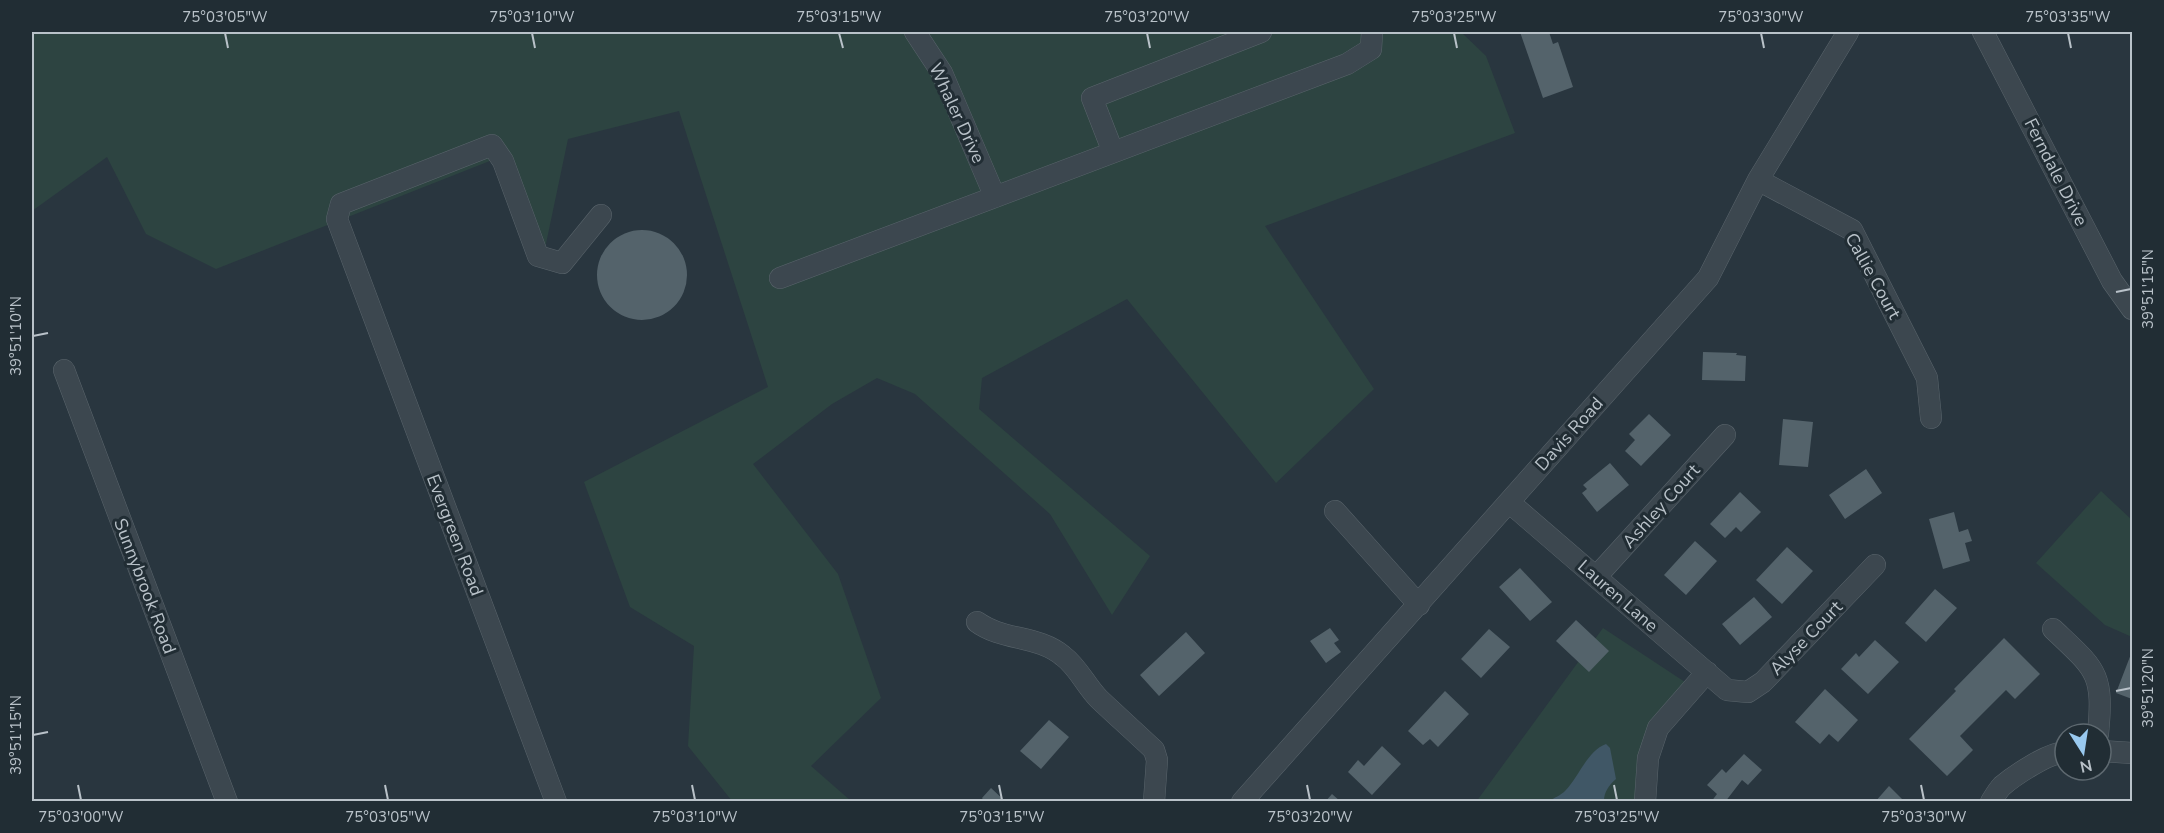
<svg xmlns="http://www.w3.org/2000/svg" width="2164" height="833" viewBox="0 0 2164 833" font-family="'Nunito Sans',sans-serif">
  <style>
    .green { fill: #2d4441 }
    .water { fill: #405766 }
    .building { fill: #54636b }
    .lines { fill: none; stroke-linecap: round; stroke-linejoin: round }
    .minor-casing { stroke: #5a656c; stroke-width: 22 }
    .minor { stroke: #3c474f; stroke-width: 21 }
    .ticks { fill: none; stroke: #b9c2c9; stroke-width: 2 }
    .labels { text-anchor: middle; stroke-width: 6; stroke-linejoin: round; paint-order: stroke }
    .street-label { font-size: 18px; fill: #b9c2c9; stroke: #212d34 }
    .neatline { fill: none; stroke: #b9c2c9; stroke-width: 2 }
    .ticks-label { font-size: 15px; text-anchor: middle; fill: #b9c2c9 }
  </style>
  <rect width="100%" height="100%" fill="#29363f"/>
  <!-- green -->
  <path class="green" d="M32,32H1461L1486,56L1515,133L1265,226L1374,389L1276,483L1127,299L982,378L979,409L1150,556L1112,615L1050,514L915,394L877,378L832,404L753,464L838,574L881,698L811,766L851,801H732L688,746L694,646L630,607L584,482L768,387L679,111L568,139L543,258L505,155L216,269L146,234L107,157L32,211Z
    M2101,491L2132,520V637L2105,625L2036,563Z
    M1603,628L1688,684L1639,801L1476,802Z"/>
  <!-- water -->
  <path class="water" d="M1606,744L1610,748L1616,779C1609,785 1604,792 1604,801H1549C1554,798 1561,795 1565,791C1579,777 1587,751 1606,744Z"/>
  <!-- building -->
  <path class="building" d="M1520,32H1549L1553,44L1558,42L1573,87L1543,98Z
    M597 275a45 45 0 1 1 90 0a45 45 0 1 1-90 0Z
    M1703,352L1737,353L1736,355L1746,356L1745,381L1702,380Z
    M1649,414L1671,435L1641,466L1625,451L1635,440L1629,434Z
    M1783,419L1813,422L1808,467L1779,465Z
    M1610,463L1629,485L1597,512L1582,493L1587,489L1583,485Z
    M1866,469L1882,493L1845,519L1829,495Z
    M1740,492L1761,512L1741,532L1736,527L1725,538L1710,524Z
    M1954,512L1959,532L1968,529L1972,541L1965,543L1970,561L1943,569L1929,519Z
    M1695,541L1717,561L1686,595L1664,575Z
    M1787,547L1813,571L1782,604L1756,580Z
    M1520,568L1552,602L1530,621L1499,587Z
    M1935,589L1957,608L1926,642L1905,623Z
    M1754,597L1772,617L1740,645L1722,624Z
    M1576,620L1609,651L1589,672L1556,641Z
    M1330,628L1339,640L1334,643L1341,652L1326,663L1310,641Z
    M1489,629L1510,647L1481,678L1461,659Z
    M1186,632L1205,653L1159,696L1140,675Z
    M2004,638L2040,674L2015,699L2006,690L1960,736L1973,750L1947,776L1909,739L1956,691L1954,689Z
    M1875,640L1899,662L1868,694L1841,669L1856,653L1859,657Z
    M2131,654L2132,655V699L2116,693Z
    M1825,689L1858,720L1838,742L1829,734L1820,744L1795,722Z
    M1445,691L1469,714L1438,747L1430,739L1423,745L1408,731Z
    M1049,720L1069,737L1041,769L1020,751Z
    M1382,746L1401,764L1372,795L1348,772L1358,760L1364,766Z
    M1744,754L1762,770L1748,785L1742,780L1725,802H1711L1717,794L1707,785L1722,769L1726,773Z
    M1889,786L1905,802H1875Z
    M991,788L1006,802H985L982,798Z
    M1332,794L1341,802H1325Z"/>
  <g class="lines">
    <!-- minor casing -->
    <g class="minor-casing">
      <path id="minor" d="M915,32L942,73L995,197
        M1983,32L2112,281L2132,309
        M1113,152L1092,98L1261,32
        M1758,180L1852,230L1927,378L1931,418
        M780,278L1347,64L1371,49L1372,32
        M64,370L227,802
        M1510,503L1727,690L1748,692L1763,682L1875,565
        M1335,511L1419,605
        M1596,577L1725,435
        M977,622C1003,641 1038,635 1063,656C1078,667 1086,686 1099,699C1117,716 1136,733 1154,750L1157,760L1154,802
        M2053,629C2096,670 2104,672 2098,734
        M2101,751L2132,753
        M556,802L337,219L341,204L492,145L503,161L538,256L562,263L601,215
        M1242,802L1708,278L1758,180L1848,32
        M1645,802L1648,758L1658,728L1707,672
        M1991,802C1994,797 1998,790 2002,786C2015,775 2048,753 2065,752"/>
    </g>
    <!-- minor -->
    <use href="#minor" class="minor"/>
  </g>
  <!-- ticks -->
  <path class="ticks" d="M225,33L228,48M532,33L535,48M839,33L843,48M1147,33L1150,48M1454,33L1457,48M1761,33L1764,48M2068,33L2071,48M2116,292L2131,289M33,336L48,333M2116,691L2131,688M33,735L48,732M78,785L81,800M385,785L388,800M692,785L695,800M999,785L1002,800M1307,785L1310,800M1614,785L1617,800M1921,785L1924,800"/>
  <g class="labels">
    <!-- street labels -->
    <g class="street-label">
      <text transform="translate(957 113) rotate(65)" y="6">Whaler Drive</text>
      <text transform="translate(2056 172) rotate(63)" y="6">Ferndale Drive</text>
      <text transform="translate(1873 276) rotate(61)" y="6">Callie Court</text>
      <text transform="translate(1569 434) rotate(-48)" y="6">Davis Road</text>
      <text transform="translate(1661 506) rotate(-48)" y="6">Ashley Court</text>
      <text transform="translate(455 535) rotate(69)" y="6">Evergreen Road</text>
      <text transform="translate(145 586) rotate(69)" y="6">Sunnybrook Road</text>
      <text transform="translate(1618 596) rotate(41)" y="6">Lauren Lane</text>
      <text transform="translate(1806 638) rotate(-46)" y="6">Alyse Court</text>
    </g>
  </g>
  <!-- border -->
  <rect width="2164" height="833" fill="none" stroke="#212d34" stroke-width="66"/>
  <!-- north arrow -->
  <g transform="translate(2083 752) rotate(168)"><circle r="28" fill="#212d34" stroke="#5e6970" stroke-width="1.5"/>
  <path d="M0-4.5L10 22L0 15L-10 22Z" fill="#99c9ef"/>
  <text y="-9" font-size="16" font-weight="bold" text-anchor="middle" fill="#b9c2c9">N</text>
  </g>
  <rect x="33" y="33" width="2098" height="767" class="neatline"/>
  <g class="ticks-label">
    <text x="225" y="22">75°03'05"W</text>
    <text x="532" y="22">75°03'10"W</text>
    <text x="839" y="22">75°03'15"W</text>
    <text x="1147" y="22">75°03'20"W</text>
    <text x="1454" y="22">75°03'25"W</text>
    <text x="1761" y="22">75°03'30"W</text>
    <text x="2068" y="22">75°03'35"W</text>
    <text transform="translate(2148 289) rotate(-90)" y="5">39°51'15"N</text>
    <text transform="translate(16 336) rotate(-90)" y="5">39°51'10"N</text>
    <text transform="translate(2148 688) rotate(-90)" y="5">39°51'20"N</text>
    <text transform="translate(16 735) rotate(-90)" y="5">39°51'15"N</text>
    <text x="81" y="822">75°03'00"W</text>
    <text x="388" y="822">75°03'05"W</text>
    <text x="695" y="822">75°03'10"W</text>
    <text x="1002" y="822">75°03'15"W</text>
    <text x="1310" y="822">75°03'20"W</text>
    <text x="1617" y="822">75°03'25"W</text>
    <text x="1924" y="822">75°03'30"W</text>
  </g>
</svg>
